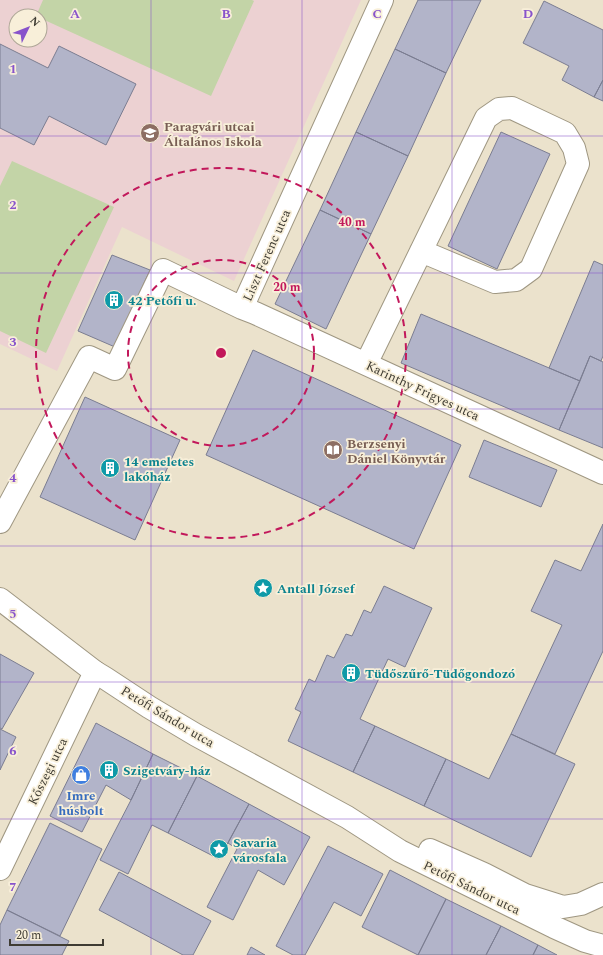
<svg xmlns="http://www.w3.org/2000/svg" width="603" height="955" viewBox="0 0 603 955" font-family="Spectral,serif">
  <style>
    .education { fill: #ecd1d2; fill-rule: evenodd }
    .green { fill: #c3d4a7 }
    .building { fill: #b2b4c9; stroke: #7b7d91 }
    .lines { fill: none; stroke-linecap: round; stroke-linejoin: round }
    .minor-casing { stroke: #9f9782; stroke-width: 24 }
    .major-casing { stroke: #9f9782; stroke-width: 24 }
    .minor { stroke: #fff; stroke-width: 22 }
    .major { stroke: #fff; stroke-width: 22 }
    .grid { fill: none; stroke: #8853cb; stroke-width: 1; stroke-opacity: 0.55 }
    .ring { fill: none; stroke: #c2185b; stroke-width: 2; stroke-dasharray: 7 5 }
    .labels { text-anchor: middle; stroke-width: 3.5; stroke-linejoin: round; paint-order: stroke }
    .education-label { font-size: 13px; font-weight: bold; fill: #785e54; stroke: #f8efd9; text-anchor: start }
    .street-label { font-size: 13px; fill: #3f3c33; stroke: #f8efd9 }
    .culture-label { font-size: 13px; font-weight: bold; fill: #0d838f; stroke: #f8efd9; text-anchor: start }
    .shop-label { font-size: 13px; font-weight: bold; fill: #366cbe; stroke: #f8efd9 }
    .grid-label { font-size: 13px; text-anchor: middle; font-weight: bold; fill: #8853cb; stroke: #f8efd9; stroke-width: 3.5; stroke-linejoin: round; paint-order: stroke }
    .centre { fill: #c2185b; stroke: #f8efd9; stroke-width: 2 }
    .ring-label { font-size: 12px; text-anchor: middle; font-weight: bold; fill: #c2185b; stroke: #f8efd9; stroke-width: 3.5; stroke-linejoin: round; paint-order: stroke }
  </style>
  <rect width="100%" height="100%" fill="#ebe2cc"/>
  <!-- education -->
  <path class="education" d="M0,0H361L234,281L122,227L57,371L0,344ZM16,16H40V40H16Z"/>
  <!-- green -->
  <path class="green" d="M43,0H252L254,1L211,96L40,18V16H36Z
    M12,161L114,207L46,353L0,331V186Z"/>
  <!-- building -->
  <path class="building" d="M418,0H481L446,73L395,49Z
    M544,1L603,30V80L594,97L562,80L569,66L523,43Z
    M0,44L48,68L59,46L136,84L106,145L49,116L34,145L0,128Z
    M395,49L446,73L408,156L356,132Z
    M603,80V101L594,97Z
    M356,132L408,156L371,234L320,210Z
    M501,132L550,154L497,269L448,246Z
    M320,210L371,234L326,329L275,304Z
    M112,255L150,270L115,347L78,331Z
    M594,261L603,265V356L601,361L590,356L580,381L549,368Z
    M421,314L580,381L559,430L401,363Z
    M253,350L461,445L414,549L206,455Z
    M590,356L603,362V448L559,430Z
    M85,397L180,440L135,540L40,497Z
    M484,440L557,470L541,507L469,477Z
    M603,524V651L555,754L511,734L562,625L531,611L555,560L581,571Z
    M384,586L432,608L405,667L388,659L360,719L375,726L353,772L288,741L301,712L295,709L309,679L315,682L327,655L334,658L346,634L352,636L364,610L371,613Z
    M0,654L34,673L2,729L0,728Z
    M96,723L153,754L131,800L106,785L82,832L50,816Z
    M375,726L446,759L424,806L353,772Z
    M0,729L16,737L0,770Z
    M511,734L575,764L531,857L424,806L446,759L489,779Z
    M153,754L197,776L168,833L152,825L128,874L100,860L131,800Z
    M197,776L249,804L219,859L168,833Z
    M249,804L310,837L284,885L258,870L233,920L207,907L237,849L228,843Z
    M50,823L102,849L60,936L7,910Z
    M328,846L383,874L361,916L334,902L305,955H293L276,946Z
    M390,870L446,899L418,955L362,927Z
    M119,872L211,921L193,955H183L99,910Z
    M446,899L501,926L486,955H418Z
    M7,910L69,941L62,955H0V925Z
    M501,926L538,945L533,955H486Z
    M538,945L557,955H533Z
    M251,947L265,955H247Z"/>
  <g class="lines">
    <!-- minor casing -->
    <g class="minor-casing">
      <path id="minor" d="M242,308L382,0
        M366,364L486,118L499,109L512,108L565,133L574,148L578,164L531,269L516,280L495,282L421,251
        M0,522L89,357L115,369L163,270L242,308L255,313L603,473
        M0,869L95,672"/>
    </g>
    <!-- major casing -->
    <g class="major-casing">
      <path id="major" d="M0,599L95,672L105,678L149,707L196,735L347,817L400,851L554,927L585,941L603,946
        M430,850L484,874L525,895L563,907L581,904L603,894"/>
    </g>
    <!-- minor -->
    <use href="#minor" class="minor"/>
    <!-- major -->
    <use href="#major" class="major"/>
  </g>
  <!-- grid -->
  <path class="grid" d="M151,0V955M302,0V955M452,0V955M0,136H603M0,273H603M0,409H603M0,546H603M0,682H603M0,819H603"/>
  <!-- distance rings -->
  <g class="ring">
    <circle cx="221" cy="353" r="93"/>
    <circle cx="221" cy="353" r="185"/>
  </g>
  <!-- icons -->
  <defs>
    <g id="school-disc" transform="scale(1)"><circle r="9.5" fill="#8d6e63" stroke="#f8efd9"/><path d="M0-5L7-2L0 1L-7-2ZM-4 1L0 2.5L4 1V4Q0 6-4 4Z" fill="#fff"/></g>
    <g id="building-disc" transform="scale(1)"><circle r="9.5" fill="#0f9aa8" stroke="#f8efd9"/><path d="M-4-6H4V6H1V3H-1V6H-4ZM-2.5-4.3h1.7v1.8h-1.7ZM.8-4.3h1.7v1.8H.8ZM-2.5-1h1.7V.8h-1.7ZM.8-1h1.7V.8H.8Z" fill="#fff"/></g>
    <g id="library-disc" transform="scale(1)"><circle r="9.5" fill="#8d6e63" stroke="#f8efd9"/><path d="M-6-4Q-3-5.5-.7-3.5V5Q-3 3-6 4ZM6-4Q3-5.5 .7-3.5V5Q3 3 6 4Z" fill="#fff"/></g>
    <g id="sight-disc" transform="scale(1)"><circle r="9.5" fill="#0f9aa8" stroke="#f8efd9"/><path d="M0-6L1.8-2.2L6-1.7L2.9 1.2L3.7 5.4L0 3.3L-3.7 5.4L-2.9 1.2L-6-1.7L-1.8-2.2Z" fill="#fff"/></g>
    <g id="shop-disc" transform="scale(1)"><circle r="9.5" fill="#3f7fe0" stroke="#f8efd9"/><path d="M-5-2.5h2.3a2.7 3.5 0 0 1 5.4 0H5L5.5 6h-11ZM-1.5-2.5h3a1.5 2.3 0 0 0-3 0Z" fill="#fff"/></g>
  </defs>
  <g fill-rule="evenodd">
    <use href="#school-disc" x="150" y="133"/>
    <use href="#building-disc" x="114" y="300"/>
    <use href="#library-disc" x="333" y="450"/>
    <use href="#building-disc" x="110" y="468"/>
    <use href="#sight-disc" x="263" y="588"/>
    <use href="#building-disc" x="351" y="673"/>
    <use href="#building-disc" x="109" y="770"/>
    <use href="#shop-disc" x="81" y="775"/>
    <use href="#sight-disc" x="219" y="849"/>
  </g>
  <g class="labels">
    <!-- education labels -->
    <g class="education-label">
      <text x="164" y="131">Paragvári utcai<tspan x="164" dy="15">Általános Iskola</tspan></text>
      <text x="347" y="448">Berzsenyi<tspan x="347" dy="15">Dániel Könyvtár</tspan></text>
    </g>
    <!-- street labels -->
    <g class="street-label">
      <text transform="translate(266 255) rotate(-66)" y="5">Liszt Ferenc utca</text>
      <text transform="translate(423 390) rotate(25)" y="5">Karinthy Frigyes utca</text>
      <text transform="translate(168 716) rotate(31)" y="5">Petőfi Sándor utca</text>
      <text transform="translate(47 771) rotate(-64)" y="5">Kőszegi utca</text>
      <text transform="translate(472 887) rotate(26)" y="5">Petőfi Sándor utca</text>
    </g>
    <!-- culture labels -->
    <g class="culture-label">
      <text x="128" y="305">42 Petőfi u.</text>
      <text x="124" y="466">14 emeletes<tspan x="124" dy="15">lakóház</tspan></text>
      <text x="277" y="593">Antall József</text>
      <text x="365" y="678">Tüdőszűrő-Tüdőgondozó</text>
      <text x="123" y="775">Szigetváry-ház</text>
      <text x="233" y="847">Savaria<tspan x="233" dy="15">városfala</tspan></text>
    </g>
    <!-- shop labels -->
    <g class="shop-label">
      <text x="81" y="800">Imre<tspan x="81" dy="15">húsbolt</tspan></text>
    </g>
  </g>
  <g class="grid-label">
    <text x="75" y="18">A</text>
    <text x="226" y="18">B</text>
    <text x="377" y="18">C</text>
    <text x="528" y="18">D</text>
    <text x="13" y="73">1</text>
    <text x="13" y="209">2</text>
    <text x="13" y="346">3</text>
    <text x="13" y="482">4</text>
    <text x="13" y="618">5</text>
    <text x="13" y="755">6</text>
    <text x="13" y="891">7</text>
  </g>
  <circle cx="221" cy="353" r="6" class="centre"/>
  <g class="ring-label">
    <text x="352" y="226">40 m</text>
    <text x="287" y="291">20 m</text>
  </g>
  <!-- north arrow -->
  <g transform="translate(28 28) rotate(47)"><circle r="19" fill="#f8efd9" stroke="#aea797"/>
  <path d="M0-3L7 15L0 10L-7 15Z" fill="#8853cb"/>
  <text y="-6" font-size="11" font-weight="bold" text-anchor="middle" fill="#3f3c33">N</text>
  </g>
  <!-- scale -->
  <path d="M10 939v6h93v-6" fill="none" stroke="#3f3c33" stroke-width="2"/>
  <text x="16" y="939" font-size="12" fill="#3f3c33" stroke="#f8efd9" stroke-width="3" paint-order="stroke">20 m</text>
</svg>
